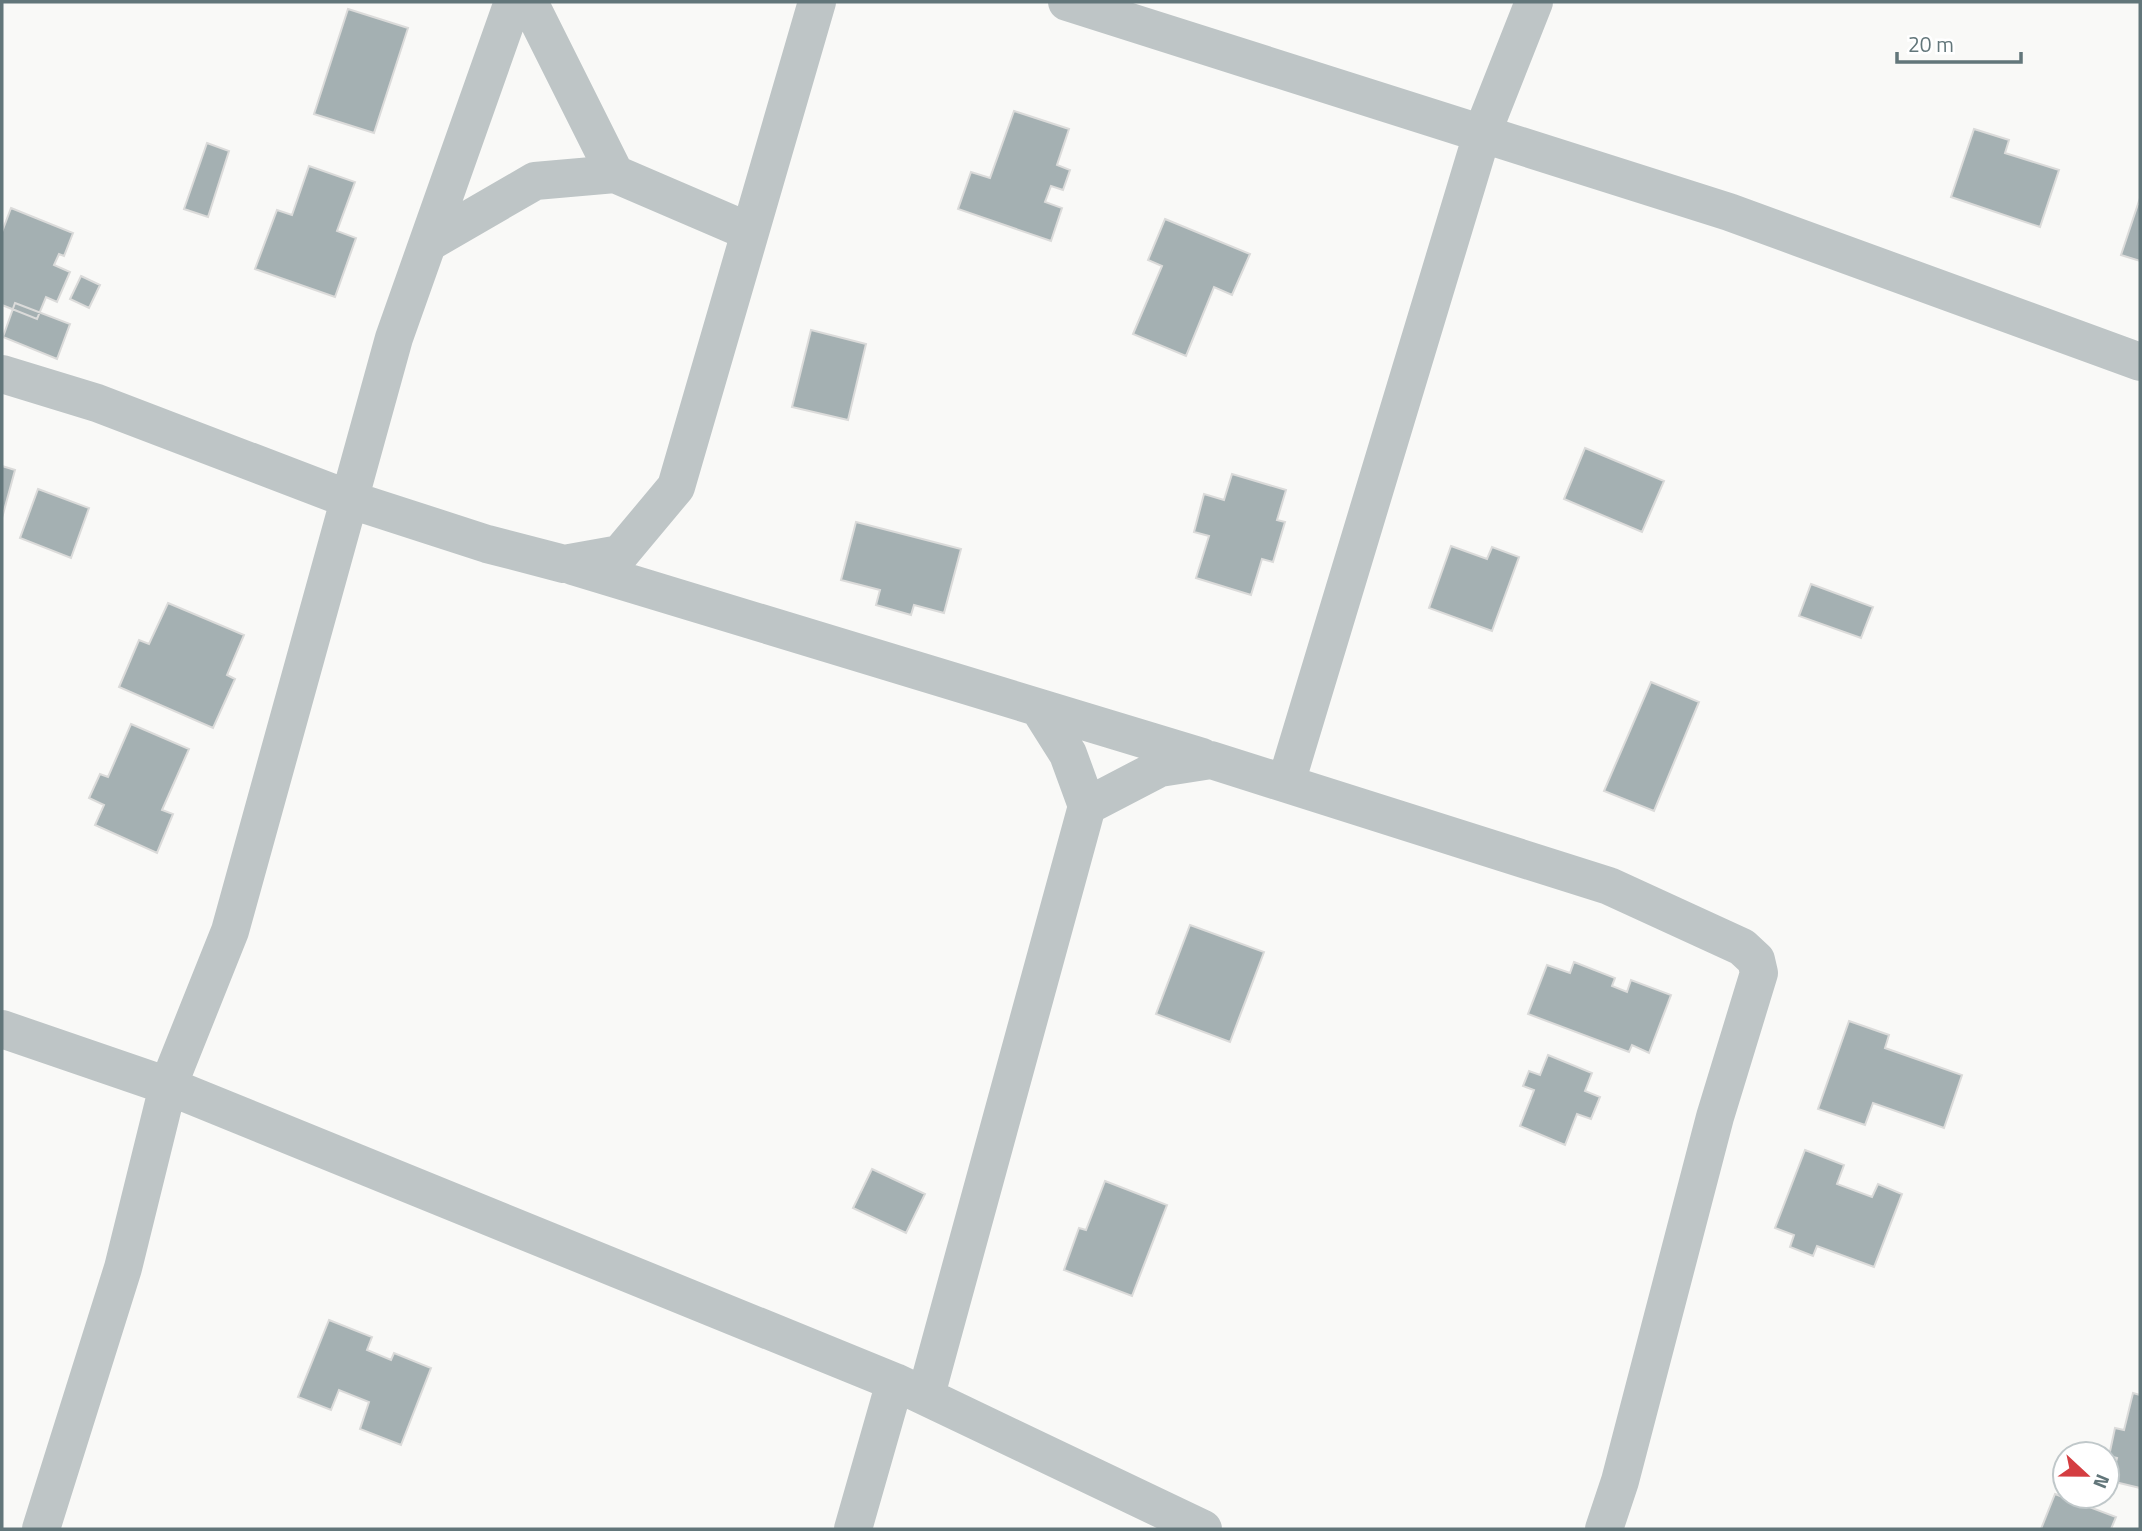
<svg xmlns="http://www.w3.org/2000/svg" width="2142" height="1531" viewBox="0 0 2142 1531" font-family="'Titillium Web',sans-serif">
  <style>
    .building { fill: #a4b0b2; stroke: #dbdbda; stroke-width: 2 }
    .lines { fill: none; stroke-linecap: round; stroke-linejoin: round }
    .minor { stroke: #bec5c6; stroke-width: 38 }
  </style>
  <rect width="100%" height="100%" fill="#f9f9f7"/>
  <!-- building -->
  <path class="building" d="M348,9L408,28L374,133L314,114Z
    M1014,111L1069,129L1057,165L1070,170L1063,190L1051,186L1045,202L1062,208L1051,241L958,209L971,172L990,178Z
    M1974,129L2009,140L2005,153L2059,170L2040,227L1951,197Z
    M207,143L229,151L208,217L184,209Z
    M309,166L355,182L337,231L356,238L335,297L255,269L277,210L292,215Z
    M2140,198V261L2121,255Z
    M11,208L73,233L64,256L59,254L54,265L70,272L57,302L46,297L37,319L2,305V232Z
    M1165,219L1250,254L1232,295L1214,287L1186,356L1133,334L1162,266L1148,260Z
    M81,276L100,285L89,308L70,299Z
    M15,303L70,324L57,359L3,337Z
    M811,330L866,344L848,420L792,407Z
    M1585,448L1664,481L1642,532L1564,499Z
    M2,466L15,470L2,518Z
    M1232,474L1286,490L1277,520L1285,522L1273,562L1262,559L1251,595L1196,578L1209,536L1194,532L1204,494L1224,500Z
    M38,489L89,508L71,558L20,538Z
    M856,522L961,549L944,613L914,605L911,615L876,605L880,590L841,580Z
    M1451,546L1487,559L1492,547L1519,557L1492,631L1429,608Z
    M1811,584L1873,607L1861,638L1799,616Z
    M168,603L244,635L227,675L235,679L213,728L119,687L139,640L149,644Z
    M1651,682L1699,702L1654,811L1604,791Z
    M131,724L189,749L162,810L173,814L157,853L95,825L104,805L89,798L100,774L108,777Z
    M1190,925L1264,952L1230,1042L1156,1014Z
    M1574,962L1615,978L1612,986L1627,992L1631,980L1671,995L1649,1053L1632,1045L1629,1052L1528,1014L1547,965L1570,973Z
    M1849,1021L1889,1035L1885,1048L1962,1075L1944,1128L1873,1103L1865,1125L1818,1109Z
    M1548,1055L1592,1073L1585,1091L1600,1097L1591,1119L1577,1114L1565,1145L1520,1126L1534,1090L1523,1086L1529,1071L1540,1075Z
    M1805,1150L1844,1165L1837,1184L1872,1197L1878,1184L1902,1194L1874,1267L1817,1246L1813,1256L1790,1247L1794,1235L1775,1228Z
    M872,1169L925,1194L906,1233L853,1208Z
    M1105,1181L1167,1205L1132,1296L1064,1270L1079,1228L1086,1230Z
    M329,1320L372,1337L367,1350L391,1360L394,1353L431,1368L401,1445L360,1429L369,1402L339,1390L331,1410L298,1397Z
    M2133,1393L2140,1395V1488L2111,1481L2117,1458L2109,1456L2115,1428L2124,1430Z
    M2055,1494L2116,1517L2111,1529H2041Z"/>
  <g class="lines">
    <!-- minor -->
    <path class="minor" d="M529,2L615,174L750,232
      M1067,2L1729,212L2140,362
      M428,243L535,181L615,174
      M2,374L97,403L351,500L487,544L564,564L620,554L676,487L817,2
      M573,566L1202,757
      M1039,708L1068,754L1087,806
      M1286,783L1483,131L1534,2
      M2,1029L168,1086L895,1382L1203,1529
      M926,1395L1087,806L1160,768L1211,760L1609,886L1742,947L1756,960L1759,973L1715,1117L1620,1481L1604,1529
      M41,1529L123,1268L168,1086L230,931L394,338L513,2
      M853,1529L895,1382"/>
  </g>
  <!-- border -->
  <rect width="2142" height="1531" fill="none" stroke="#62767a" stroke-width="7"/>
  <!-- north arrow -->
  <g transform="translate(2086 1475) rotate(112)"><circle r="33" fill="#ffffff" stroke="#c0c8ca" stroke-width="2"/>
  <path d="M0-5L12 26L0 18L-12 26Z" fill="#d43d41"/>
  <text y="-10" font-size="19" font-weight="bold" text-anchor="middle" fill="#62767a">N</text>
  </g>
  <!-- scale -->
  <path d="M1897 52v10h124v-10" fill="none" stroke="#62767a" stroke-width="3.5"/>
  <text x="1908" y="52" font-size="21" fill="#62767a" stroke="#ffffff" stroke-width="5" paint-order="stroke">20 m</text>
</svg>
